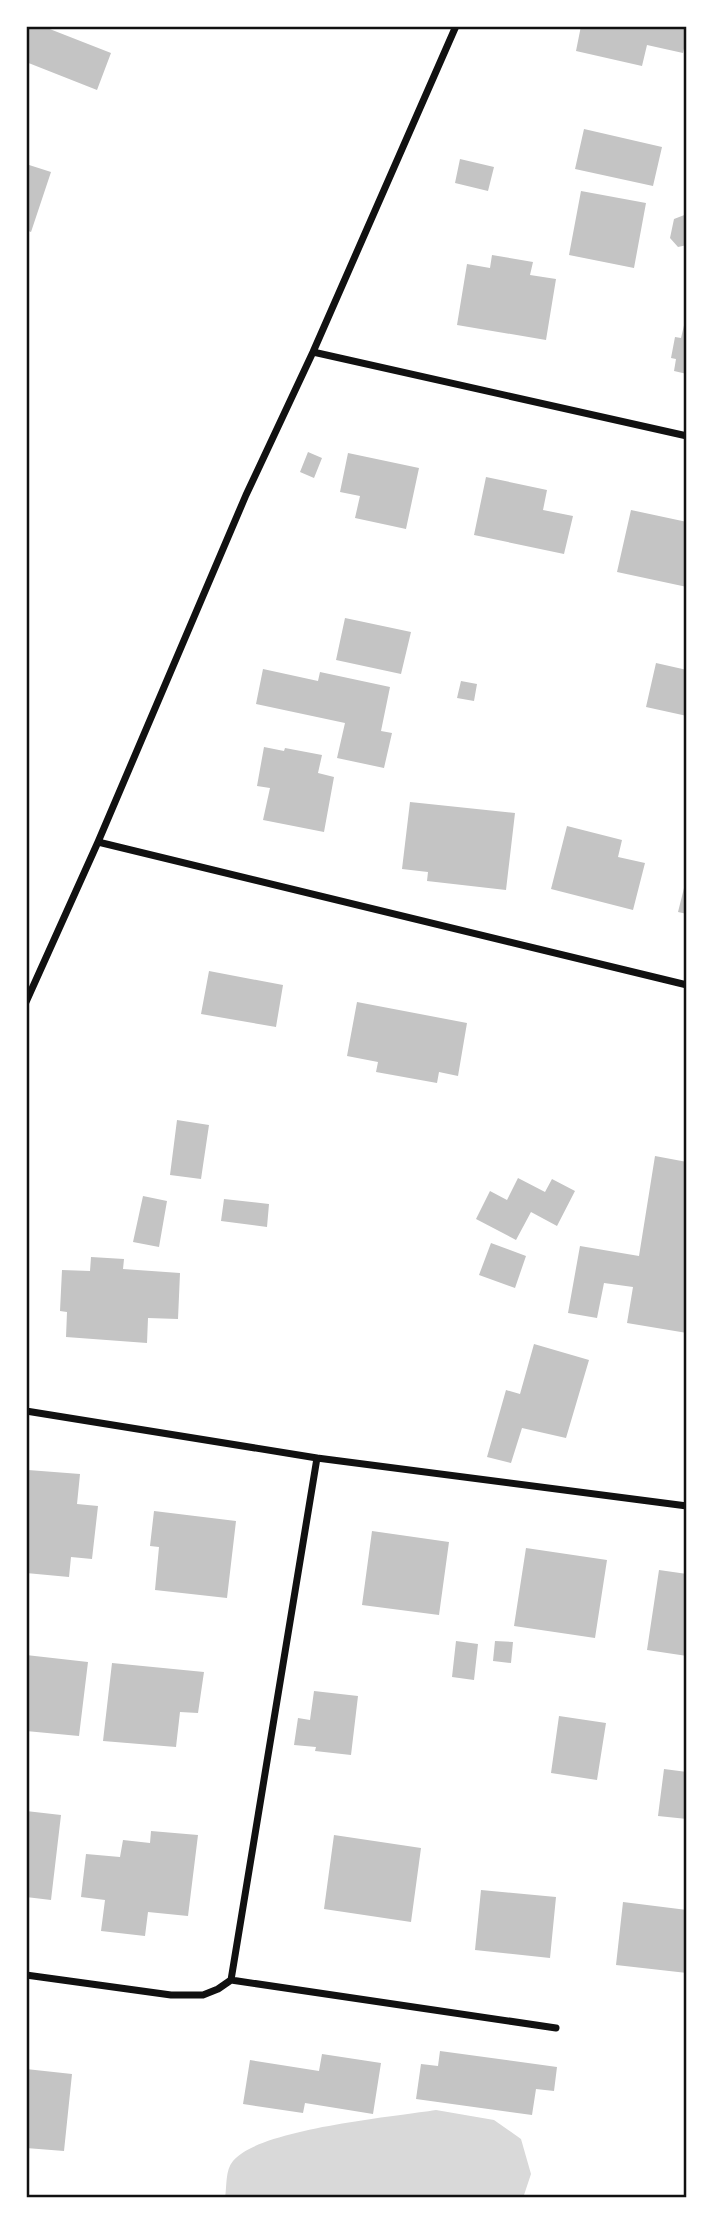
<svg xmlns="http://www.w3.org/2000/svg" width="713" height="2224" viewBox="0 0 713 2224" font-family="Arial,sans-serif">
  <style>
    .water { fill: #d9d9d9 }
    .building { fill: #c4c4c4 }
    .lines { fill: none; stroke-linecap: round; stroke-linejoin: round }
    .minor { stroke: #111; stroke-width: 7 }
    .neatline { fill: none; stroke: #111; stroke-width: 2.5 }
  </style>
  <rect width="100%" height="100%" fill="#fff"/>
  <!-- water -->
  <path class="water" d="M436,2110L494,2120L521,2139L531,2174L523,2198H225C227,2187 225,2170 233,2161C259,2129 392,2117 436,2110Z"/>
  <!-- building -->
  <path class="building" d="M26,26H42L111,53L97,90L26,62Z
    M581,26H687V35L683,53L647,45L642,66L576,51Z
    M584,129L662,147L653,186L575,169Z
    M460,159L494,167L488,191L455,183Z
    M26,164L51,172L31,232L26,230Z
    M581,191L646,203L634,268L569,255Z
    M687,214V245L678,247L670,238L674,219Z
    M492,255L533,262L530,275L556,279L546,340L457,325L467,264L490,268Z
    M686,317H687V374L674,371L676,359L671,358L675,337L681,338Z
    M308,452L322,458L314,478L300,472Z
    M348,453L419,468L406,529L355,518L360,496L340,492Z
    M486,477L547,490L543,510L573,516L564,554L474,535Z
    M631,510L687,522V587L617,572Z
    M345,618L411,632L401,674L336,660Z
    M656,663L687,670V716L646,707Z
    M263,669L318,681L320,672L390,687L381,731L392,733L384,768L337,758L345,723L256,704Z
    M461,681L477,684L474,701L457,698Z
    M264,747L284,751L285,748L322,755L318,773L334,777L324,832L263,820L270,788L257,786Z
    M410,802L515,813L506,890L427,881L428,872L402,869Z
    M567,826L622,840L618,857L645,863L633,910L551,889Z
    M686,880H687V914L678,912Z
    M209,971L283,985L276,1027L201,1014Z
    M357,1002L467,1023L458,1076L439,1072L437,1083L376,1072L378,1062L347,1056Z
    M177,1120L209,1125L201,1179L170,1175Z
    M655,1156L687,1162V1333L627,1323L633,1287L604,1283L597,1318L568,1313L580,1246L639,1256Z
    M518,1178L545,1192L552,1179L575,1191L557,1226L531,1212L516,1240L476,1219L490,1191L507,1200Z
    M143,1196L167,1201L159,1247L133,1242Z
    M224,1199L269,1204L267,1227L221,1221Z
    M491,1243L526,1256L515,1288L479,1275Z
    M91,1257L124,1259L123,1269L180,1273L178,1319L148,1318L147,1343L66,1337L67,1312L60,1311L62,1270L90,1271Z
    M534,1344L589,1360L566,1438L522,1428L511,1463L487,1457L506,1390L520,1394Z
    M28,1470L80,1474L77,1504L98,1506L92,1559L71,1557L69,1577L26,1573Z
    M154,1511L236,1521L227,1598L155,1590L159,1547L150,1546Z
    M372,1531L449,1542L439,1615L362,1605Z
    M526,1548L607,1560L595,1638L514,1626Z
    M659,1570L687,1574V1656L647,1650Z
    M456,1641L478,1644L474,1680L452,1677Z
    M495,1641L513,1642L511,1663L493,1661Z
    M26,1655L88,1662L79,1736L26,1731Z
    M112,1663L204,1672L198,1713L180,1712L176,1747L103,1741Z
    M314,1691L358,1696L351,1755L315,1751L316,1747L294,1745L298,1718L310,1720Z
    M559,1716L606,1723L597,1780L551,1773Z
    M664,1769L687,1772V1819L658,1816Z
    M26,1811L61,1815L51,1900L26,1897Z
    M151,1831L198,1835L188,1916L148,1912L145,1936L101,1931L105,1900L81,1897L86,1854L120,1857L123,1840L150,1843Z
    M334,1835L421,1848L411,1922L324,1909Z
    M481,1890L556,1897L550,1958L475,1950Z
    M623,1902L687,1910V1973L616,1965Z
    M440,2051L557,2067L554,2091L536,2089L532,2115L416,2099L421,2064L438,2066Z
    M322,2054L381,2063L373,2114L305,2103L303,2113L243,2104L250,2060L319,2071Z
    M26,2069L72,2074L64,2151L26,2148Z"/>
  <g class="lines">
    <!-- minor -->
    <path class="minor" d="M313,352L687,436
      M98,842L687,985
      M26,1002L98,842L246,495L313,352L456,26
      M26,1411L317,1458L687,1506
      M317,1458L231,1980L556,2028
      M26,1975L171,1995H203L218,1989L231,1980"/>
  </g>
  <!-- border -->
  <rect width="713" height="2224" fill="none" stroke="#ffffff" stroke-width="56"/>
  <rect x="28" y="28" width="657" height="2168" class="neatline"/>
</svg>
